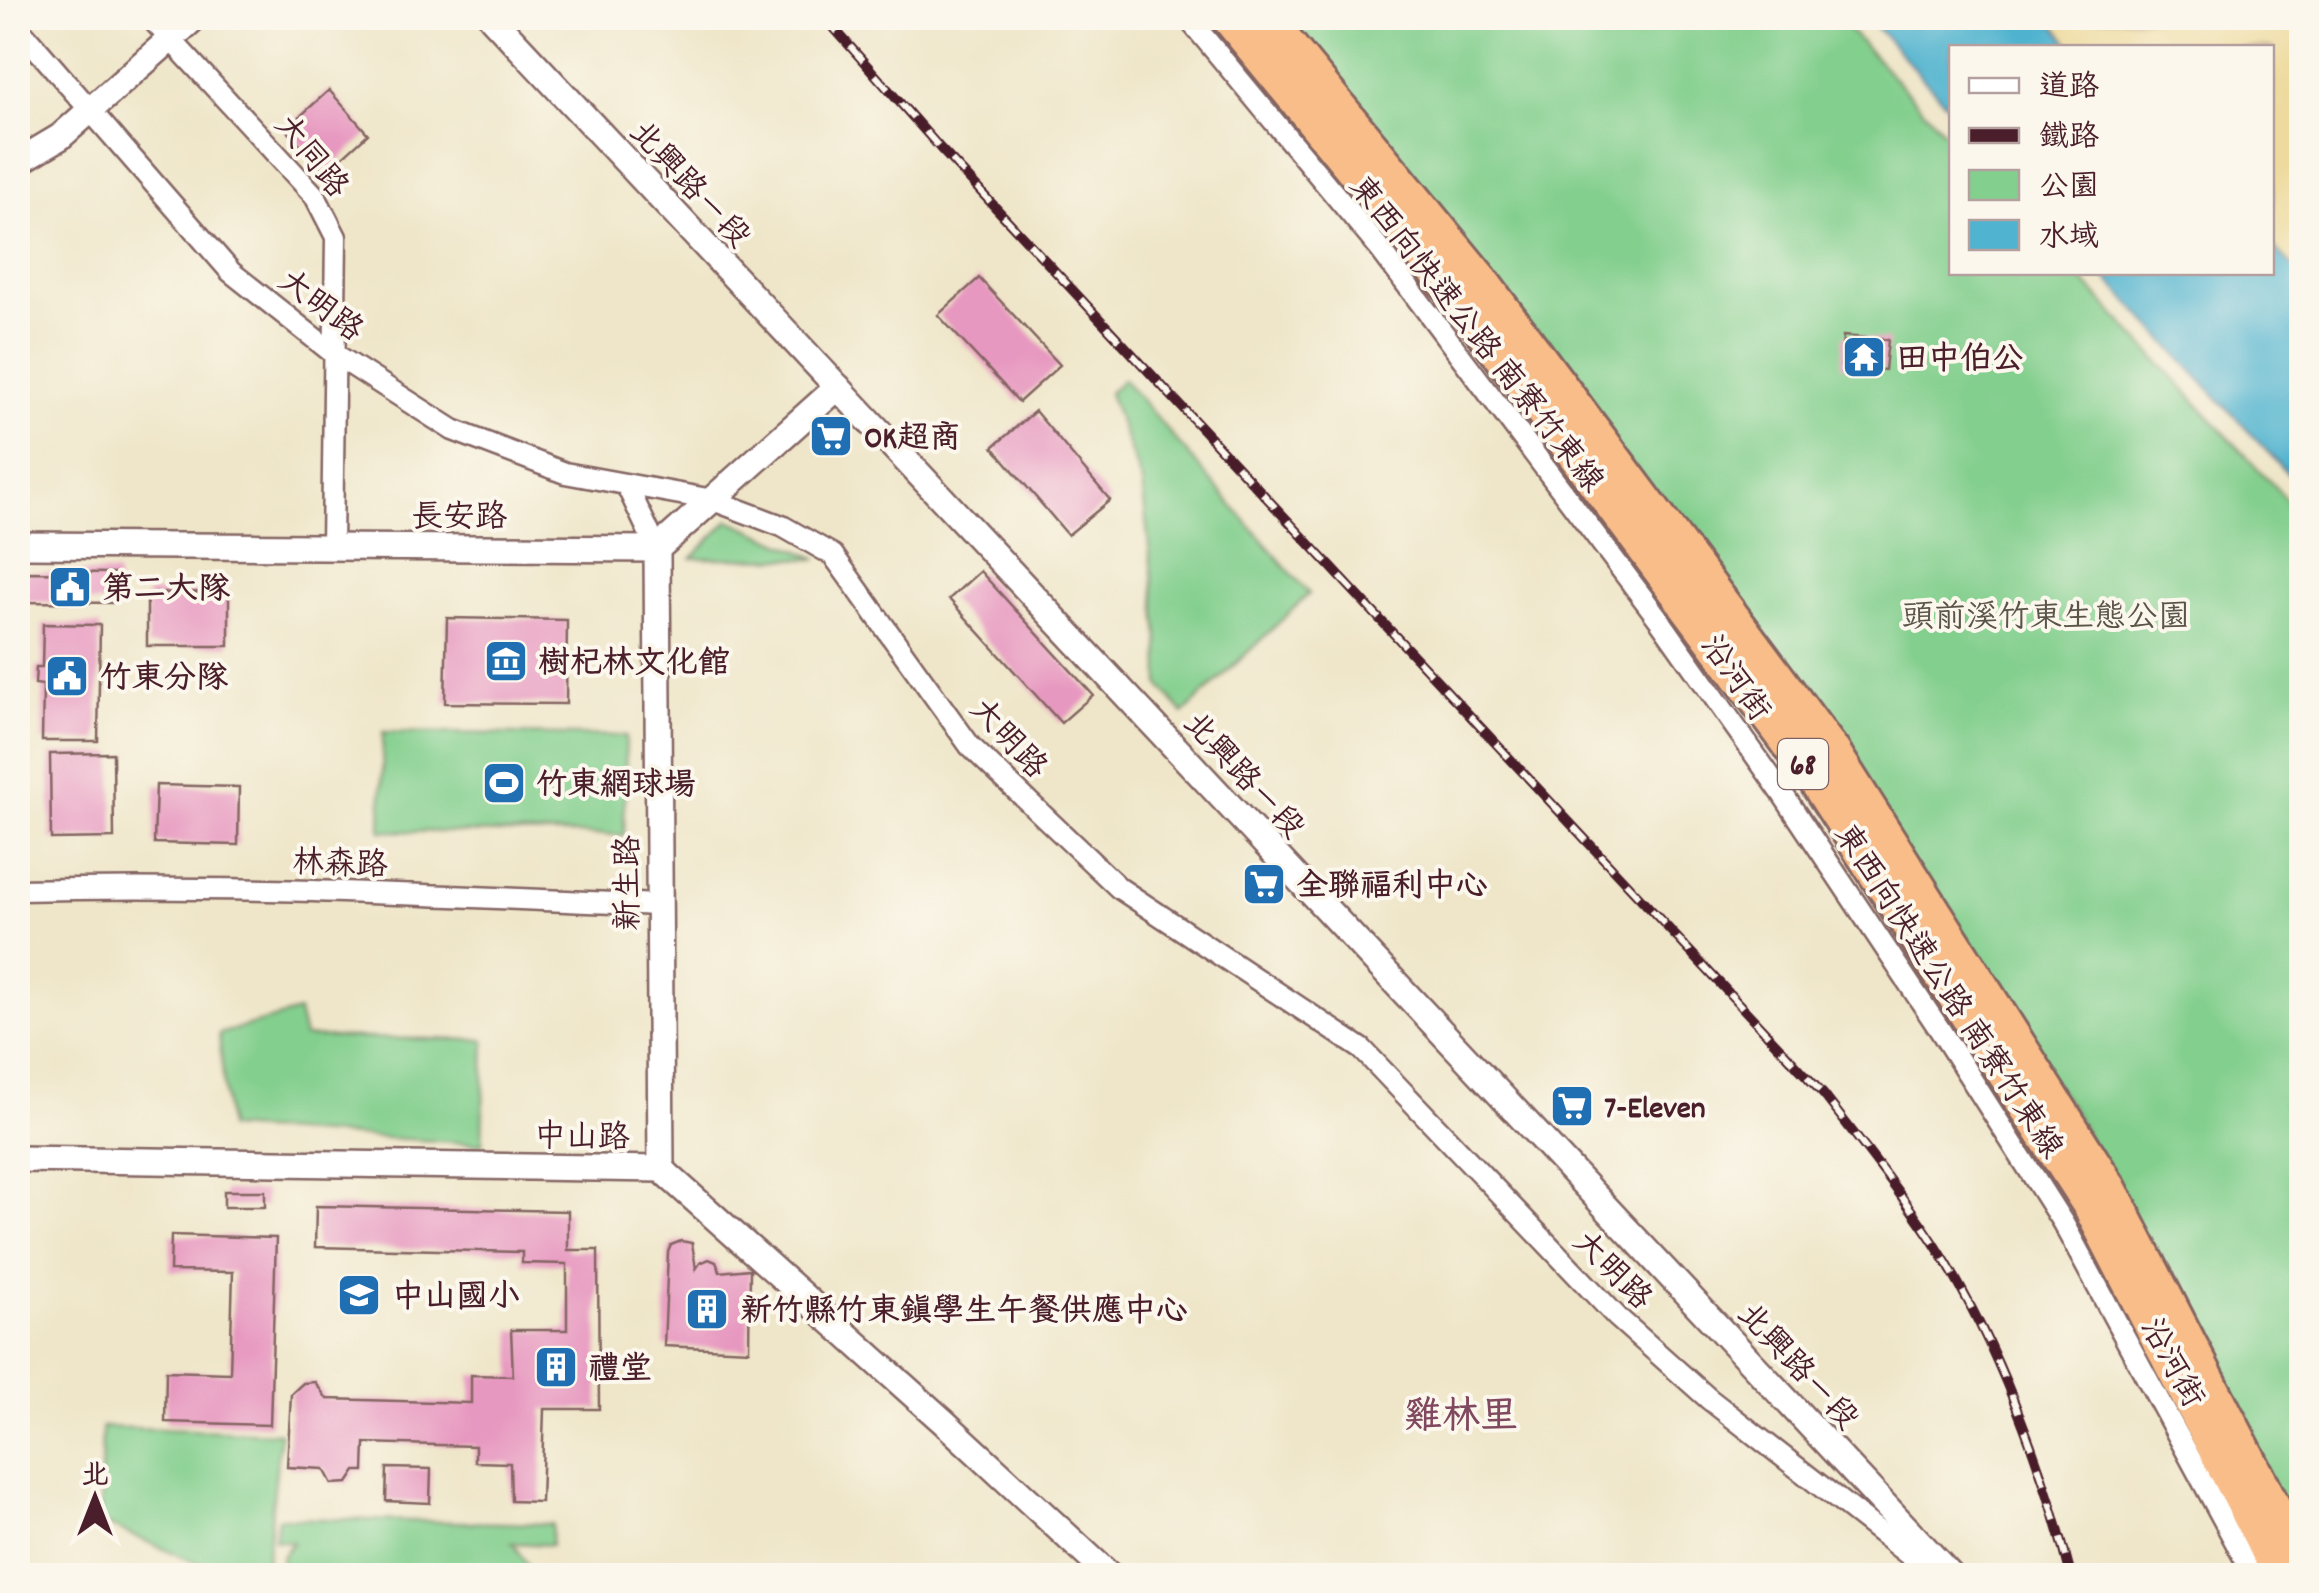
<svg xmlns="http://www.w3.org/2000/svg" width="2319" height="1593" viewBox="0 0 2319 1593" font-family="Dekko,'LXGW WenKai TC',sans-serif">
  <style>
    .green { fill: #83cf8e; stroke: #66775c; stroke-width: 2.5 }
    .sand { fill: #eeda9e; stroke: #9c7c64; stroke-width: 2.5 }
    .water { fill: #50b3cf; stroke: #4d697d; stroke-width: 2.5 }
    .building { fill: #e798c0 }
    .lines { fill: none; stroke-linecap: round; stroke-linejoin: round }
    .minor-casing { stroke: #846562; stroke-width: 25 }
    .tertiary-casing { stroke: #846562; stroke-width: 30 }
    .trunk-casing { stroke: #846562; stroke-width: 38 }
    .minor { stroke: #fff; stroke-width: 20 }
    .tertiary { stroke: #fff; stroke-width: 25 }
    .trunk { stroke: #f8bd89; stroke-width: 32 }
    .rail-casing { stroke: #4a1f2b; stroke-width: 10 }
    .rail { stroke: #fbf7ec; stroke-width: 6; stroke-dasharray: 19; stroke-linecap: butt }
    .labels { text-anchor: middle; stroke-width: 8; stroke-linejoin: round; paint-order: stroke }
    .shield { fill: #fbf7ec; stroke: #7f6065; stroke-width: 2.5 }
    .shield-label { font-size: 30px; font-weight: bold; fill: #4a1f2b }
    .street-label { font-size: 32px; fill: #4a1f2b; stroke: #fbf7ec }
    .poi-label { font-size: 32px; font-weight: bold; fill: #4a1f2b; stroke: #fbf7ec; text-anchor: start }
    .park-label { font-size: 32px; fill: #5b5449; stroke: #fbf7ec }
    .quarter-label { font-size: 38px; font-weight: bold; fill: #81495f; stroke: #fbf7ec }
  </style>
  <rect width="100%" height="100%" fill="#fbf7ec"/>
  <filter id="ink" filterUnits="userSpaceOnUse"><feTurbulence type="fractalNoise" baseFrequency=".01" numOctaves="2"/><feDisplacementMap in="SourceGraphic" scale="20" xChannelSelector="R" yChannelSelector="G"/><feConvolveMatrix kernelMatrix="1 2 1 2 8 2 1 2 1" color-interpolation-filters="sRGB"/></filter>
  <filter id="wash" filterUnits="userSpaceOnUse"><feTurbulence type="fractalNoise" baseFrequency=".0048" numOctaves="4" result="noise"/><feDisplacementMap in="SourceGraphic" scale="40" xChannelSelector="R" yChannelSelector="G"/><feGaussianBlur stdDeviation="2.25" result="paint"/><feColorMatrix in="noise" values="0 0 0 0 0 0 0 0 0 0 0 0 0 0 0 0 0 1.4 0 .05"/><feComposite in="paint" operator="in"/></filter>
  <g filter="url(#wash)">
    <rect width="100%" height="100%" fill="#efe6c9"/>
    <!-- green -->
    <path class="green" d="M1257,18H1838L1951,139L1952,272L2076,273L2301,515V1560L2072,1108Z
      M1123,379L1309,594L1183,714L1160,685L1159,637L1142,483L1109,393Z
      M729,520L818,559L692,558Z
      M383,732L626,736L624,835L381,831Z
      M298,1012L304,1037L485,1040L482,1144L228,1128L219,1034Z
      M102,1427L280,1433L265,1575H225L100,1522Z
      M278,1518L552,1524L551,1545L512,1543L527,1564L529,1575H279L282,1556L293,1542L274,1540Z"/>
    <!-- sand -->
    <path class="sand" d="M1882,18H2301V488L2272,272V48H1952Z"/>
    <!-- water -->
    <path class="water" d="M1868,18H2049L2072,47L1952,48L1951,109Z
      M2272,246L2301,274V488L2102,273L2272,272Z"/>
    <g id="blocks">
      <!-- building -->
      <path class="building" d="M354,18H377L365,29Z
        M329,90L368,134L325,173L286,129Z
        M979,278L1060,365L1019,402L938,315Z
        M1843,336L1888,340L1885,370L1841,366Z
        M1035,411L1110,500L1068,535L993,447Z
        M980,571L1093,695L1061,723L949,599Z
        M23,572L117,573V603L23,602Z
        M229,592V646H147V593Z
        M447,618L567,620L566,704L445,703Z
        M43,624L100,625L98,741H42L43,685L35,684L36,667H42Z
        M113,753L114,838L51,839L50,754Z
        M156,785L239,787L238,845L154,843Z
        M224,1191H265V1207H224Z
        M316,1206L568,1211V1250H598L599,1409H544L541,1502L511,1501L510,1463L475,1462V1446L365,1443L364,1471H356L348,1483L332,1484L324,1469L287,1467L291,1394L303,1383L315,1382L327,1399L471,1403V1375L513,1376L511,1330H567V1264L522,1263V1252L315,1247Z
        M171,1235L276,1238L270,1425L165,1422L166,1371L230,1373L233,1272L170,1271Z
        M681,1241L692,1243L696,1269L700,1263L709,1259L716,1262L720,1272L750,1269L749,1350L664,1346L668,1252L671,1245Z
        M387,1468L431,1469L430,1503L386,1501Z"/>
    </g>
  </g>
  <g filter="url(#ink)">
    <use href="#blocks" fill-opacity="0" stroke="#846562" stroke-width="2.5"/>
    <g class="lines">
      <!-- minor casing -->
      <g class="minor-casing">
        <path id="minor" d="M151,18L315,196L336,237L332,547
          M1188,18L1380,249L1661,622L1782,793L1940,1030L2063,1223L2254,1576
          M18,27L231,272L333,353L453,430L565,473L713,500L782,526L833,555L970,746L1119,888L1362,1049L1617,1317L1709,1399L1936,1576
          M626,484L657,549
          M18,890C232,884 445,896 659,905"/>
      </g>
      <!-- tertiary casing -->
      <g class="tertiary-casing">
        <path id="tertiary" d="M492,18L1951,1576
          M18,162L60,137L194,18
          M18,545L657,549L838,387
          M657,549L661,1169
          M18,1159L661,1169L945,1423L1110,1576"/>
      </g>
      <!-- trunk casing -->
      <g class="trunk-casing">
        <path id="trunk" d="M1228,18L1459,300L1810,773L2088,1204L2280,1576
          M1267,18L1481,279L1834,752L2110,1188L2302,1561"/>
      </g>
      <!-- minor -->
      <use href="#minor" class="minor"/>
      <!-- tertiary -->
      <use href="#tertiary" class="tertiary"/>
      <!-- trunk -->
      <use href="#trunk" class="trunk"/>
      <!-- rail casing -->
      <g class="rail-casing">
        <path id="rail" d="M825,18L940,148L1824,1095C1861,1143 1900,1191 1934,1243C1995,1337 2043,1466 2071,1576"/>
      </g>
      <!-- rail -->
      <use href="#rail" class="rail"/>
    </g>
  </g>
  <!-- icons -->
  <defs>
    <g id="temple-square" transform="scale(2.25)"><rect x="-9" y="-9" width="18" height="18" rx="4" fill="#1f6fb2" stroke="#fbf7ec"/><path d="M0-6L5-2H3V0L6.5 2.5H4V6H1.5V3h-3V6H-4V2.5H-6.5L-3 0V-2H-5Z" fill="#fff"/></g>
    <g id="supermarket-square" transform="scale(2.25)"><rect x="-9" y="-9" width="18" height="18" rx="4" fill="#1f6fb2" stroke="#fbf7ec"/><path d="M-6-5.5h2.5l.6 2H6L4.5 2H-2.5L-4.4-4H-6ZM-1.5 3.2a1.3 1.3 0 1 0 .1 0ZM3 3.2a1.3 1.3 0 1 0 .1 0Z" fill="#fff"/></g>
    <g id="civic-square" transform="scale(2.25)"><rect x="-9" y="-9" width="18" height="18" rx="4" fill="#1f6fb2" stroke="#fbf7ec"/><path d="M-.6-6.5H3V-4.5H.6V-3L4-1V1h2V6H-6V1h2V-1L-.6-3ZM-1.2 2.5V6h2.4V2.5Z" fill="#fff"/></g>
    <g id="museum-square" transform="scale(2.25)"><rect x="-9" y="-9" width="18" height="18" rx="4" fill="#1f6fb2" stroke="#fbf7ec"/><path d="M0-6L6-3V-2H-6V-3ZM-5-1h2V3h-2ZM-1-1h2V3h-2ZM3-1h2V3H3ZM-6 4H6V6H-6Z" fill="#fff"/></g>
    <g id="stadium-square" transform="scale(2.25)"><rect x="-9" y="-9" width="18" height="18" rx="4" fill="#1f6fb2" stroke="#fbf7ec"/><path d="M0-5a6.5 5 0 1 0 0 10a6.5 5 0 1 0 0-10ZM-3.5-1.8h7v3.6h-7Z" fill="#fff"/></g>
    <g id="school-square" transform="scale(2.25)"><rect x="-9" y="-9" width="18" height="18" rx="4" fill="#1f6fb2" stroke="#fbf7ec"/><path d="M0-5L7-2L0 1L-7-2ZM-4 1L0 2.5L4 1V4Q0 6-4 4Z" fill="#fff"/></g>
    <g id="building-square" transform="scale(2.25)"><rect x="-9" y="-9" width="18" height="18" rx="4" fill="#1f6fb2" stroke="#fbf7ec"/><path d="M-4-6H4V6H1V3H-1V6H-4ZM-2.5-4.3h1.7v1.8h-1.7ZM.8-4.3h1.7v1.8H.8ZM-2.5-1h1.7V.8h-1.7ZM.8-1h1.7V.8H.8Z" fill="#fff"/></g>
  </defs>
  <g fill-rule="evenodd">
    <use href="#temple-square" x="1864" y="357"/>
    <use href="#supermarket-square" x="831" y="436"/>
    <use href="#civic-square" x="70" y="587"/>
    <use href="#museum-square" x="506" y="661"/>
    <use href="#civic-square" x="67" y="676"/>
    <use href="#stadium-square" x="504" y="783"/>
    <use href="#supermarket-square" x="1264" y="884"/>
    <use href="#supermarket-square" x="1572" y="1106"/>
    <use href="#school-square" x="359" y="1295"/>
    <use href="#building-square" x="707" y="1309"/>
    <use href="#building-square" x="556" y="1367"/>
  </g>
  <g class="labels">
    <!-- shield labels -->
    <rect class="shield" x="1778" y="739" width="50" height="50" rx="8"/>
    <g class="shield-label">
      <text x="1803" y="774">68</text>
    </g>
    <!-- street labels -->
    <g class="street-label">
      <text transform="translate(313 155) rotate(51)" y="11">大同路</text>
      <text transform="translate(691 183) rotate(47)" y="11">北興路ㄧ段</text>
      <text transform="translate(322 304) rotate(37)" y="11">大明路</text>
      <text transform="translate(1478 333) rotate(52)" y="11">東西向快速公路 南寮竹東線</text>
      <text x="459" y="526">長安路</text>
      <text transform="translate(1737 677) rotate(55)" y="11">沿河街</text>
      <text transform="translate(1010 737) rotate(47)" y="11">大明路</text>
      <text transform="translate(1245 774) rotate(47)" y="11">北興路ㄧ段</text>
      <text transform="translate(340 862) rotate(2)" y="11">林森路</text>
      <text transform="translate(626 883) rotate(-90)" y="11">新生路</text>
      <text transform="translate(1950 990) rotate(57)" y="11">東西向快速公路 南寮竹東線</text>
      <text transform="translate(582 1135) rotate(1)" y="11">中山路</text>
      <text transform="translate(1614 1269) rotate(45)" y="11">大明路</text>
      <text transform="translate(2174 1362) rotate(61)" y="11">沿河街</text>
      <text transform="translate(1799 1365) rotate(47)" y="11">北興路ㄧ段</text>
    </g>
    <!-- poi labels -->
    <g class="poi-label">
      <text x="1896" y="368">田中伯公</text>
      <text x="864" y="447">OK超商</text>
      <text x="102" y="598">第二大隊</text>
      <text x="538" y="672">樹杞林文化館</text>
      <text x="100" y="687">竹東分隊</text>
      <text x="536" y="794">竹東網球場</text>
      <text x="1296" y="895">全聯福利中心</text>
      <text x="1604" y="1117">7-Eleven</text>
      <text x="392" y="1306">中山國小</text>
      <text x="740" y="1320">新竹縣竹東鎮學生午餐供應中心</text>
      <text x="588" y="1378">禮堂</text>
    </g>
    <!-- park labels -->
    <g class="park-label">
      <text x="2046" y="626">頭前溪竹東生態公園</text>
    </g>
    <!-- quarter labels -->
    <g class="quarter-label">
      <text x="1461" y="1427">雞林里</text>
    </g>
  </g>
  <!-- margin -->
  <rect width="2319" height="1593" fill="none" stroke="#fbf7ec" stroke-width="60"/>
  <!-- legend -->
  <rect x="1949" y="45" width="325" height="230" fill="#fbf7ec" stroke="#b4a19f" stroke-width="2.5"/>
  <rect x="1969" y="78" width="50" height="15" fill="#ffffff" stroke="#b4a19f" stroke-width="2.5"/>
  <text x="2039" y="95" font-size="30" fill="#4a1f2b">道路</text>
  <rect x="1969" y="128" width="50" height="15" fill="#4a1f2b" stroke="#b4a19f" stroke-width="2.5"/>
  <text x="2039" y="145" font-size="30" fill="#4a1f2b">鐵路</text>
  <rect x="1969" y="170" width="50" height="30" fill="#83cf8e" stroke="#b4a19f" stroke-width="2.5"/>
  <text x="2039" y="195" font-size="30" fill="#4a1f2b">公園</text>
  <rect x="1969" y="220" width="50" height="30" fill="#50b3cf" stroke="#b4a19f" stroke-width="2.5"/>
  <text x="2039" y="245" font-size="30" fill="#4a1f2b">水域</text>
  <!-- north arrow -->
  <g transform="translate(95 1498)" stroke="#fbf7ec" stroke-width="8" paint-order="stroke">
  <path d="M0-8L18 38L0 25L-18 38Z" fill="#4a1f2b"/>
  <text y="-15" font-size="28" font-weight="bold" text-anchor="middle" fill="#4a1f2b">北</text>
  </g>
</svg>
